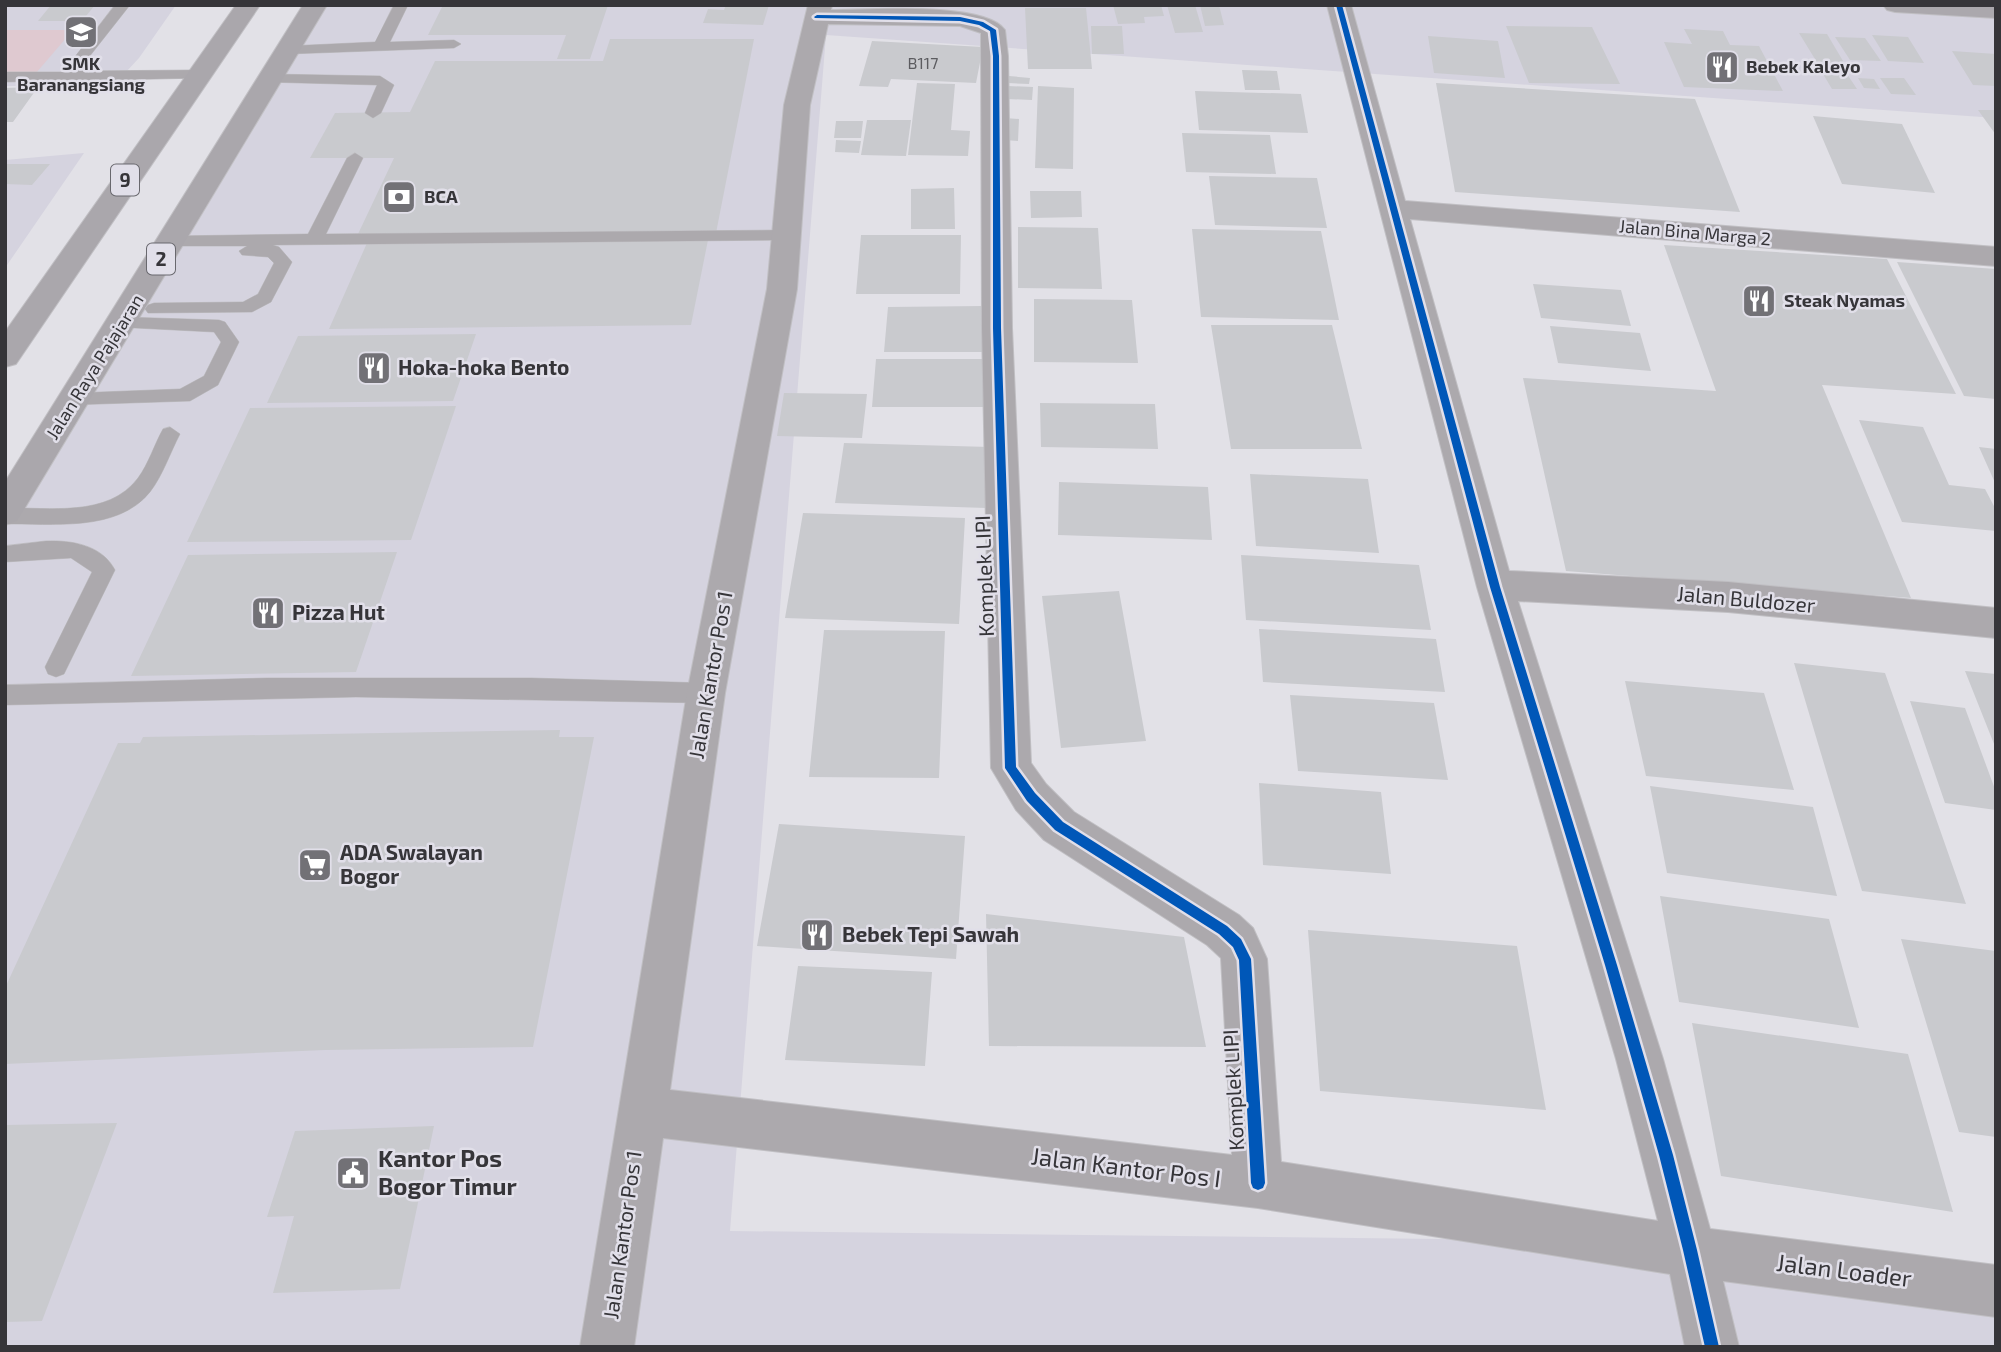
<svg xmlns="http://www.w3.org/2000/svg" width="2001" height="1352" viewBox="0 0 2001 1352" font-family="'Exo 2',sans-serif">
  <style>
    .built { fill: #d5d3df }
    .green { fill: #dfc9d0 }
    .building { fill: #c9cace }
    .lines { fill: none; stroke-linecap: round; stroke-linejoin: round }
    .lane-casing { stroke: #c0bfc3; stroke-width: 1 }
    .street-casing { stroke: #c0bfc3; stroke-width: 2 }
    .secondary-casing { stroke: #c0bfc3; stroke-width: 2 }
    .highway-casing { stroke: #c0bfc3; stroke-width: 2 }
    .lane { fill: #aca9ad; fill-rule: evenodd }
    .street { fill: #aca9ad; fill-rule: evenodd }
    .secondary { fill: #aba8ad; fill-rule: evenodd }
    .highway { fill: #aaa7ac; fill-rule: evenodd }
    .cycleway-casing { stroke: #e1dfe9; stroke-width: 5 }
    .cycleway { fill: #0057b8; fill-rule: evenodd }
    .labels { text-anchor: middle; stroke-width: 5; stroke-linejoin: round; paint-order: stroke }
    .far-number-label { font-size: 16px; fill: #5c5c60 }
    .far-poi-label { font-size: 18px; font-weight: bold; fill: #363539; stroke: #e1dfe9; text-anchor: start }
    .far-street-label { font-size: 18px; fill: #363539; stroke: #e1dfe9 }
    .shield { fill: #e1dfe9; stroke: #69686e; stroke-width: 2 }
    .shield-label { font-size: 19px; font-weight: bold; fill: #363539 }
    .poi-label { font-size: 21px; font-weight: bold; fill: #363539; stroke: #e1dfe9; text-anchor: start }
    .street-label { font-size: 21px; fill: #363539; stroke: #e1dfe9 }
    .near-poi-label { font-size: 24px; font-weight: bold; fill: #363539; stroke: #e1dfe9; text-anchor: start }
    .near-street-label { font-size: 24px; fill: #363539; stroke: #e1dfe9 }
  </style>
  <rect width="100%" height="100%" fill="#e2e1e7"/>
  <!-- built -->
  <path class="built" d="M5,5H176L139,58L113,86H5Z
    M315,5H1862L1996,13V118L826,35L730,1231L1626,1241L1996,1288V1347H5V512Z
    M84,153L5,268V160Z"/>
  <!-- green -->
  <path class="green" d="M5,30H73L36,73H5Z"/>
  <!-- building -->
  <path class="building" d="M51,5H95L82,21H38Z
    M443,5H608L590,59H557L566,35H428Z
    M726,5H769L763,25L703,23L708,9L724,10Z
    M1113,5H1161L1164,16L1144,17L1145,23L1118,24Z
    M1167,5H1195L1203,32L1175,33Z
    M1200,5H1219L1224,25L1205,26Z
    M1025,8H1086L1092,69H1028Z
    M1091,26H1122L1124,54H1092Z
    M1506,26L1592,27L1620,84L1529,83Z
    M1684,29L1723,31L1730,45L1759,46L1783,91L1684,87L1664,42L1692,44Z
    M1799,33L1827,34L1846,66L1818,64Z
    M1872,35L1908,37L1924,63L1888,61Z
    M1428,36L1498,41L1505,78L1434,73Z
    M1835,37L1865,38L1881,61L1850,60Z
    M610,39H754L716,233L358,234L394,158H310L335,113L410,112L435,61H603Z
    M872,41L983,47L976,83L891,79L888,87L859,86Z
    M1952,51L1996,54V86L1973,85Z
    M1242,70L1277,71L1280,90H1245Z
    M1823,74H1847L1857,89H1832Z
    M1009,76L1030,78L1029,84L1008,83Z
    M1858,78L1874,79L1880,89L1864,88Z
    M1880,78H1904L1916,95L1891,94Z
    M917,83L955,84L951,130L970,131L968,156L908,155Z
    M1436,83L1695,99L1740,212L1455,192Z
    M1008,86L1033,87L1032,100L1007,99Z
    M1038,86L1074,88L1073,169L1035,168Z
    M38,87L13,122H5V88Z
    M1195,91L1301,94L1308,133L1199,130Z
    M1978,110H1996V135Z
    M1813,116L1902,124L1935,193L1842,184Z
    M1005,118L1019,119L1018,141L1005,140Z
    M867,120H911L906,156L861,155Z
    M836,121H863L861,138H834Z
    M1182,133L1270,135L1276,174L1186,172Z
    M836,140L861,141L859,153L835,152Z
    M5,164H50L32,185L5,184Z
    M1209,176L1317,178L1327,228L1215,225Z
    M954,188L955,229H911V189Z
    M1030,191H1081L1082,217L1031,218Z
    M1018,227L1098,228L1102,289L1018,288Z
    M1192,229L1321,231L1339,320L1201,317Z
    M861,235H961L960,294H856Z
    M708,240L691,325L329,329L367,243Z
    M1664,245L1887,259L1956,394L1822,385L1911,598L1566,571L1523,378L1716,391Z
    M1897,262L1996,269V399L1964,396Z
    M1533,284L1621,290L1631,326L1541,318Z
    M1034,299L1132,300L1138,363L1034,362Z
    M983,306V352H884L888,307Z
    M1211,325H1332L1362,449H1231Z
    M1550,326L1640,333L1651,371L1558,363Z
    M476,334L453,401L267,403L298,336Z
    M876,359H985V407H872Z
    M784,393L867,394L862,438L777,436Z
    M1040,403L1155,404L1158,449L1041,447Z
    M456,406L411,540L187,542L250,408Z
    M1859,420L1923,427L1949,485L1985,489L1996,510V531L1902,522Z
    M844,443L990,447L986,508L835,503Z
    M1979,447L1996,449V485Z
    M1250,474L1368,479L1379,553L1256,546Z
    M1059,482L1208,487L1212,540L1058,535Z
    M803,513L965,518L959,624L785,618Z
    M397,552L356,672L131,676L188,555Z
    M1241,555L1419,565L1431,630L1246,620Z
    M1119,591L1146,741L1061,748L1042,596Z
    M1259,629L1436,639L1445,692L1263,682Z
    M824,630L945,631L939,778L809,777Z
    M1794,663L1885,673L1966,904L1862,891Z
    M1965,671L1996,674V749Z
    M1625,681L1764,693L1794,790L1646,776Z
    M1290,695L1434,703L1448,780L1298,771Z
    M1910,701L1965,708L1996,792V810L1945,803Z
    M560,730L559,737H594L533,1047L325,1050L5,1064V988L118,743H140L143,737Z
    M1259,783L1381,792L1391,874L1263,865Z
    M1650,786L1813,807L1837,896L1667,873Z
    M779,824L965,836L956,959L757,946Z
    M1660,896L1829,919L1859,1028L1679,1002Z
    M986,914L1184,937L1206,1047L989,1046Z
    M1308,930L1517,946L1546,1110L1320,1091Z
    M1901,939L1996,951V1137L1959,1132Z
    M798,966L932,972L925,1066L785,1060Z
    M1692,1023L1908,1054L1953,1212L1721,1176Z
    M117,1123L42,1321L5,1322V1125Z
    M434,1126L400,1289L273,1293L294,1216L267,1217L295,1131Z"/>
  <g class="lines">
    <!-- lane casing -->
    <g class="lane-casing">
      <path id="lane" d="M115,5H130L78,71L198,70L206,75L203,78L5,82V72H63Z
        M394,5H408L390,42L454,40L461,44L454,48L288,54L281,50L288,46L375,42Z
        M269,74L380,76L394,85L381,113L373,118L365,113L377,85L264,82V76Z
        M355,153L363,158L326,234L787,230L796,235L787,240L273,245L279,247L292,262L271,302L252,312L148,313L145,309L148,305L154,303L243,302L258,294L274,263L268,257L242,255L239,251L247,246H172L163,241L172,236L308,234L347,158Z
        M122,317L219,320L225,322L239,342L218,385L190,401L68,405L65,400L75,393L180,389L204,376L221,342L214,332L116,327L113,323Z
        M170,427L180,434C170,453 163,475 150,492C117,533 51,523 5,524V508C49,507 108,518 138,478C149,463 154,445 163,429Z
        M46,541C72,540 102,545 115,570L64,674L56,677L48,674L45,667L92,572L71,558L5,562V546Z
        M268,678H531L706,683L714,686L717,693L714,700L706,703L356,697L5,705V685Z"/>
    </g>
    <!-- street casing -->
    <g class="street-casing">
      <path id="street" d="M808,5H832L831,10C866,10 985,1 1005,30L1008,56L1012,328L1031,763L1046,784L1074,812L1239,915L1253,928L1267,959L1281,1162L1658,1221L1616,1059L1477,587L1327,5H1351L1405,201L1996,247V266L1410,219L1509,571L1728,582L1996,608V638L1728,612L1518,601L1663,1059L1710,1229L1996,1265V1317L1723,1281L1739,1347H1685L1670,1274L1258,1208L663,1138L634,1347H580L687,693L767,289L784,105ZM828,24L960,26L981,33L982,328L991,768L1016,810L1044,840L1207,945L1221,958L1232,1155L670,1090L725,693L797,289L810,105Z"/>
    </g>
    <!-- secondary casing -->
    <g class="secondary-casing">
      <path id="secondary" d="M1883,5H1996V18L1895,12L1887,10Z"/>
    </g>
    <!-- highway casing -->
    <g class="highway-casing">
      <path id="highway" d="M236,5H260L16,364L5,367V332Z
        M303,5H327L17,521L5,525V482Z"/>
    </g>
    <!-- lane -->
    <use href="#lane" class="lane"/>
    <!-- street -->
    <use href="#street" class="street"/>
    <!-- secondary -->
    <use href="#secondary" class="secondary"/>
    <!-- highway -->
    <use href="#highway" class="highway"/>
    <!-- cycleway casing -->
    <g class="cycleway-casing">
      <path id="cycleway" d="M1336,5H1342L1500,587L1617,965L1673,1155L1697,1250L1719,1347H1705L1683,1250L1659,1155L1605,965L1490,587Z
        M817,15L960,17L983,22L996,30L999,56L1001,328L1016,767L1035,793L1063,822L1227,926L1241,939L1251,959L1265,1183L1263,1188L1258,1190L1253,1188L1251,1183L1239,960L1233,947L1219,934L1055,830L1027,801L1005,768L993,328V56L990,31L979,25L960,21L815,18L814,17Z"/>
    </g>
    <!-- cycleway -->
    <use href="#cycleway" class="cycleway"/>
  </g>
  <!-- icons -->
  <defs>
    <g id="school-square" transform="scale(1.75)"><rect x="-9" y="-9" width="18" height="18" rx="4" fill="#727176" stroke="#e1dfe9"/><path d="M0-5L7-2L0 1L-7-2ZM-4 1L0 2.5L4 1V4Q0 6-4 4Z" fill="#fff"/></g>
    <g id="restaurant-square" transform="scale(1.75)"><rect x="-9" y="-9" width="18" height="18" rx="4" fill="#727176" stroke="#e1dfe9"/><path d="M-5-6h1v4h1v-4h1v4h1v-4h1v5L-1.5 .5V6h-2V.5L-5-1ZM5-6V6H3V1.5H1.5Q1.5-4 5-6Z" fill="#fff"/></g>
    <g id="bank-square" transform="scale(1.75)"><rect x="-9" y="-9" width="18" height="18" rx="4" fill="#727176" stroke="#e1dfe9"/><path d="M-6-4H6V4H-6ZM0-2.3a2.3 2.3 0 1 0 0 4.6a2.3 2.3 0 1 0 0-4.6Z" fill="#fff"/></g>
    <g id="supermarket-square" transform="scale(1.75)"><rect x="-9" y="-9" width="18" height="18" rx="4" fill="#727176" stroke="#e1dfe9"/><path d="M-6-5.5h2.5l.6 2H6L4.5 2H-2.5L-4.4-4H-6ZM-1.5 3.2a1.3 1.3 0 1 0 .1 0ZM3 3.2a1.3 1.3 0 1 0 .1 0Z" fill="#fff"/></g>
    <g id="civic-square" transform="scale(1.75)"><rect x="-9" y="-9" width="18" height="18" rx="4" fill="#727176" stroke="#e1dfe9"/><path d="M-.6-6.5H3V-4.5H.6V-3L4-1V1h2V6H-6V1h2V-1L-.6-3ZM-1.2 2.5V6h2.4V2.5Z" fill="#fff"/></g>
  </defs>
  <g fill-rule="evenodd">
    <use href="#school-square" x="81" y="32"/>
    <use href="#restaurant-square" x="1722" y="67"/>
    <use href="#bank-square" x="399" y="197"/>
    <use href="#restaurant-square" x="1759" y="301"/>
    <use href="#restaurant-square" x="374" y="368"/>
    <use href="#restaurant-square" x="268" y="613"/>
    <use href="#supermarket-square" x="315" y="865"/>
    <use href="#restaurant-square" x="817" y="935"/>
    <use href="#civic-square" x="353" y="1173"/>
  </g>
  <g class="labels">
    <!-- far-number labels -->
    <g class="far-number-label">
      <text x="923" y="69">B117</text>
    </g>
    <!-- far-poi labels -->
    <g class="far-poi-label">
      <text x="81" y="70" text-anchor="middle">SMK<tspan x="81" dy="21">Baranangsiang</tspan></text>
      <text x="1746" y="73">Bebek Kaleyo</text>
      <text x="424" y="203">BCA</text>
      <text x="1784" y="307">Steak Nyamas</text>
    </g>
    <!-- far-street labels -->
    <g class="far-street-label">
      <text transform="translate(1695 233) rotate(5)" y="6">Jalan Bina Marga 2</text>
      <text transform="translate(95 367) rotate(-58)" y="6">Jalan Raya Pajajaran</text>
    </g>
    <!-- shield labels -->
    <g class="shield">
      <rect x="111" y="164.5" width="28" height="31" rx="5"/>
      <rect x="147" y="243.5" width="28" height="31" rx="5"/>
    </g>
    <g class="shield-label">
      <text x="125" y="187">9</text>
      <text x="161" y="266">2</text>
    </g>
    <!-- poi labels -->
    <g class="poi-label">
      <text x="398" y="375">Hoka-hoka Bento</text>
      <text x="292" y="620">Pizza Hut</text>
      <text x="340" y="860">ADA Swalayan<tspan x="340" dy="24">Bogor</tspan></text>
      <text x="842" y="942">Bebek Tepi Sawah</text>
    </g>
    <!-- street labels -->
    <g class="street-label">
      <text transform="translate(985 576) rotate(-92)" y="7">Komplek LIPI</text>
      <text transform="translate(1746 600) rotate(5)" y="7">Jalan Buldozer</text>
      <text transform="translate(711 675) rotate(-80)" y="7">Jalan Kantor Pos 1</text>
      <text transform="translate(1234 1090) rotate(-93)" y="7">Komplek LIPI</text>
      <text transform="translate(623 1235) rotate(-82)" y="7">Jalan Kantor Pos 1</text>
    </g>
    <!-- near-poi labels -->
    <g class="near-poi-label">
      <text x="378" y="1167">Kantor Pos<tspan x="378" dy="28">Bogor Timur</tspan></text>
    </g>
    <!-- near-street labels -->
    <g class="near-street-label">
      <text transform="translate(1126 1168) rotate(7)" y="8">Jalan Kantor Pos I</text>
      <text transform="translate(1844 1271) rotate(7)" y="8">Jalan Loader</text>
    </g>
  </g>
  <!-- border -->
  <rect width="2001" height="1352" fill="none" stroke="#363539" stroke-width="14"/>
</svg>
